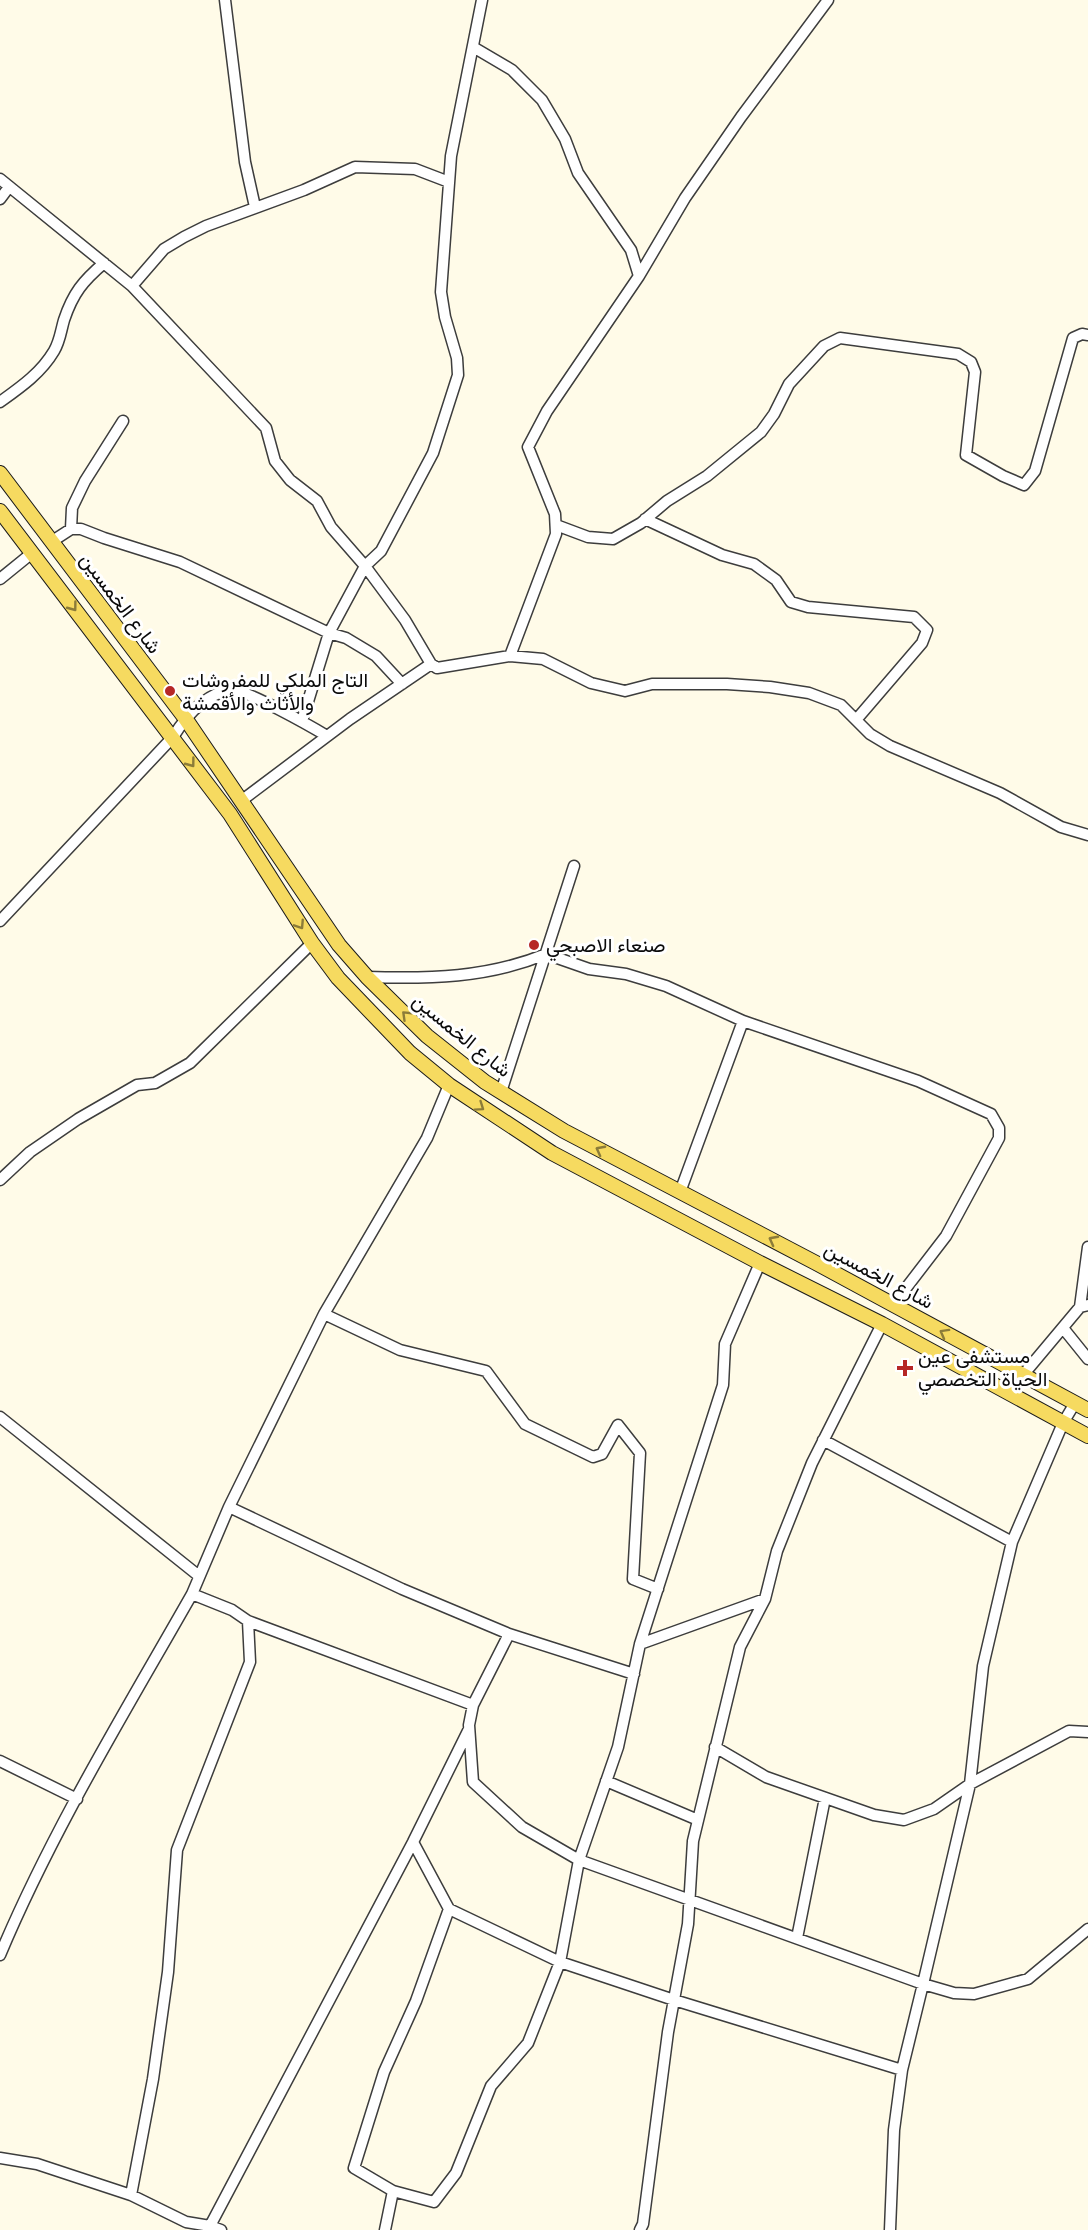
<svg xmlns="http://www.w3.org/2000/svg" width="1088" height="2230" viewBox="0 0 1088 2230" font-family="'PT Serif',Vazirmatn,serif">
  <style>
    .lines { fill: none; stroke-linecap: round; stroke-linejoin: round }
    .minor-casing { stroke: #3d3d3d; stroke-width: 13 }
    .major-casing { stroke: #1b1b1b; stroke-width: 16 }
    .minor { stroke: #fff; stroke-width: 10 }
    .major { stroke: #f6da60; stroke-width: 14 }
    .oneway { stroke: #8c7c39 }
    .poi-dot { fill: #b62726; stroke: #fff; stroke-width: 2 }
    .labels { text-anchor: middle; stroke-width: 6; stroke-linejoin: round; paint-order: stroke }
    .street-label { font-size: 20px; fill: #0a0a0a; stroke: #fff }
    .poi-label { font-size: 20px; fill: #0a0a0a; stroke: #fff; text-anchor: start }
  </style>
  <rect width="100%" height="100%" fill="#fffbe8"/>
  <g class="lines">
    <!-- minor casing -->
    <g class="minor-casing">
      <path id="minor" d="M225,0L245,162L255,207
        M473,47L512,70L542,100L565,139L578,173L631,250L639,276L547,411L528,447L555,514L556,534L510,656
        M0,179L132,286L266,428L275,461L290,480L317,501L331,527L365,566L405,620L431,664L437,668L510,656L543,659L591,683L625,691L652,684H727L770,687L809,693L841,705L870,734L890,746L1000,793L1061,827L1088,835
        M0,199L9,187
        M639,276L685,198L741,117L828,0
        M132,286L164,249L184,237L206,226L304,190L355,167L415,169L449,182
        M0,402C21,387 41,373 54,351C60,341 61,330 64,320C73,293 83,281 104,263
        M645,519L722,555L754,564L776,580L791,602L808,607L914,617L927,630L922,643L856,720
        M556,525L588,537L613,539L641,523L667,501L707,476L761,432L774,414L789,384L824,346L840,338L958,354L971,362L975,372L966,455L1003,476L1024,485L1035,471L1073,338L1082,334L1088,335
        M71,529L72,508L85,481L123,421
        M51,542L71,529H81L104,538L180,562L329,633L346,638L376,656L402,684
        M0,579L32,553
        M302,721L329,633L365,566L381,551L433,453L458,375L457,358L445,317L441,292L451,156L482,0
        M241,801L350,719L431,664
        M0,921L173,737C186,716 205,693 232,690C245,689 312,727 327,736
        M367,977C429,979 488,978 546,954L589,969L626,974L666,986L743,1021L918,1081L991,1114L999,1128V1138L946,1236L893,1305
        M449,1085L427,1138L324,1314L400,1350L486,1371L525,1424L593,1457L602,1454L618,1425L640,1453L633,1579L658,1589
        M501,1092L574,866
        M0,1180L30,1152L78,1119L137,1085L155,1083L190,1063L312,943
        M680,1192L743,1021
        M1080,1307L1088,1247
        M1063,1328L1088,1359
        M1023,1375L1080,1307L1088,1305
        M1075,1403L1063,1423L1012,1542L983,1666L970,1784L923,1984L954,1993L974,1994L1028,1979L1088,1929
        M0,1417L199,1576
        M823,1440L1012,1542
        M229,1507L324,1314
        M192,1594L229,1507L402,1589L509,1634L473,1705L469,1725L473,1782L522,1827L579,1860L618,1747L640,1644L765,1599
        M248,1621L473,1705
        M509,1634L634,1674
        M640,1644L723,1385L725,1344L760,1263
        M715,1747L766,1777L874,1815L904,1820L934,1809L970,1784L1069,1731L1088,1732
        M0,1761L77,1799
        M606,1781L698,1820
        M449,1909L560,1962L579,1860L923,1984L902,2070L894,2130L890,2230
        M797,1938L825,1798
        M0,1955C53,1829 125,1712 192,1594L232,1610L248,1621L250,1662L177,1850L168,1972L153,2079L131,2195
        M0,2158L37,2164L131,2195L186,2222L210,2226L221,2230
        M393,2191L354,2168L384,2072L416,2001L449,1909L413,1842
        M210,2226L413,1842L469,1729
        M385,2230L393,2191L434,2202L456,2173L491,2086L528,2043L560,1962L674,2000L902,2070
        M640,2230L643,2224L668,2032L688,1924L693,1841L740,1647L765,1599L777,1551L812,1463L882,1324"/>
    </g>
    <!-- major casing -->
    <g class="major-casing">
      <path id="major" d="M0,473L185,718L339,945L367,977L427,1036L485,1082L564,1131L816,1263L1088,1410
        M0,511L230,814L312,943L338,978L410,1053L449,1085L552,1153L760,1263L882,1324L1088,1436"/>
    </g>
    <!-- minor -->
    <use href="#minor" class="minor"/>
    <!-- major -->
    <use href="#major" class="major"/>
  </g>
  <!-- one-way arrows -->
  <defs><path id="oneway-chevron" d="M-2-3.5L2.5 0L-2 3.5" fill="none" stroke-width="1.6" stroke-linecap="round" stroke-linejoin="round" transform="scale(1.5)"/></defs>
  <g class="oneway">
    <use href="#oneway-chevron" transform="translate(73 607) rotate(53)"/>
    <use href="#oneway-chevron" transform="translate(191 763) rotate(53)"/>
    <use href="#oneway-chevron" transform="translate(300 925) rotate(57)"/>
    <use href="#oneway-chevron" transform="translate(406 1015) rotate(-136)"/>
    <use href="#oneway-chevron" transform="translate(480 1107) rotate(35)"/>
    <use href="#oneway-chevron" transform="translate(600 1150) rotate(-152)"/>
    <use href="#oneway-chevron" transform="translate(773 1240) rotate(-152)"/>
    <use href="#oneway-chevron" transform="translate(944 1333) rotate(-151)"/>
  </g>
  <!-- markers -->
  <g class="poi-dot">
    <circle cx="170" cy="691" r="6"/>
    <circle cx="534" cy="945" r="6"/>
    <path d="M902 1359h6v6h6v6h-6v6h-6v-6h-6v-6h6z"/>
  </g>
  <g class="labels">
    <!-- street labels -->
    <g class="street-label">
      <text transform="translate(121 603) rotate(53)" y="7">شارع الخمسين</text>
      <text transform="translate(462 1035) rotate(39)" y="7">شارع الخمسين</text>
      <text transform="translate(879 1275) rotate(28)" y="7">شارع الخمسين</text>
    </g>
    <!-- poi labels -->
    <g class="poi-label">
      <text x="182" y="687">التاج الملكي للمفروشات<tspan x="182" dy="23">والأثاث والأقمشة</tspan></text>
      <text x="546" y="952">صنعاء الاصبحي</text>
      <text x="918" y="1363">مستشفى عين<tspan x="918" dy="23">الحياة التخصصي</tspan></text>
    </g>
  </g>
</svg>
